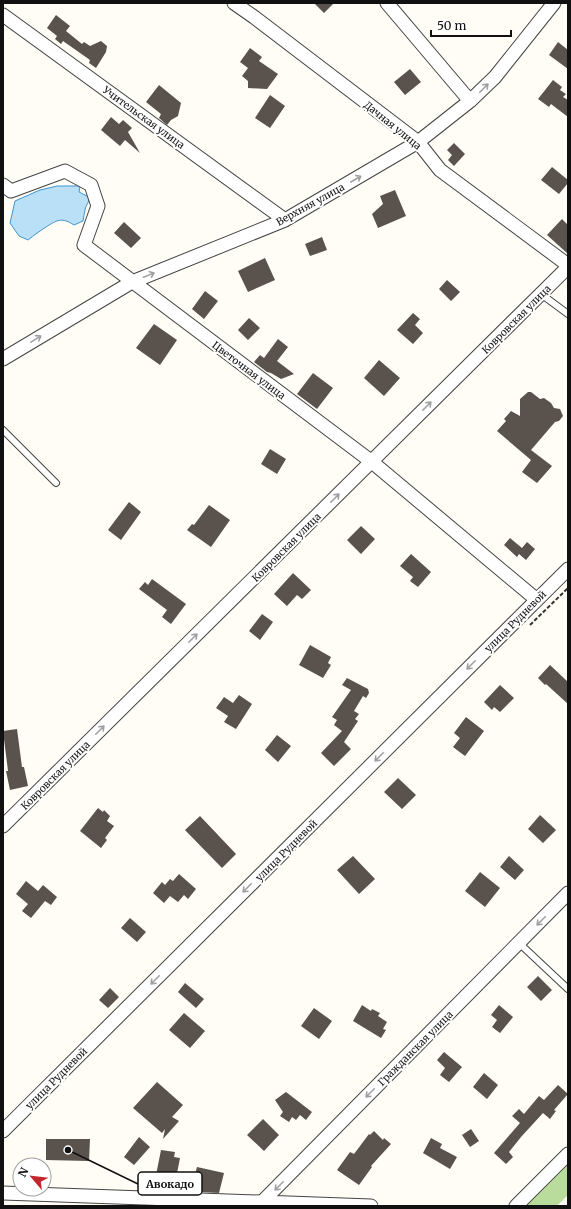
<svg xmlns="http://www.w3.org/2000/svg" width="571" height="1209" viewBox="0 0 571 1209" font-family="Merriweather,serif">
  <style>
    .forest { fill: #b9dc9c }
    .water { fill: #b9e0f7; stroke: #3f96cf }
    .building { fill: #5a524d }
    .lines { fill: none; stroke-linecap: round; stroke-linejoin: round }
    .service-casing { stroke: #444; stroke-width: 8 }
    .minor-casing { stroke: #444; stroke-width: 15 }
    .path { stroke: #333; stroke-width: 2; stroke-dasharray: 4 2; stroke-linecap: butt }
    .service { stroke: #fff; stroke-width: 6 }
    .minor { stroke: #fff; stroke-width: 13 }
    .oneway { stroke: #a0a0a0 }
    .labels { text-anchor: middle; stroke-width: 4; stroke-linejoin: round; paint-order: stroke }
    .street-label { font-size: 10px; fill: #111; stroke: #fff }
    .leader { fill: none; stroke: #111; stroke-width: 1.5 }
    .callout-dot { fill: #111; stroke: #fff; stroke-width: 1.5 }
    .callout { fill: #fff; stroke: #111; stroke-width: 1.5 }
    .callout-label { font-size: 11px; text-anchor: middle; font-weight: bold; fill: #111 }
  </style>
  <rect width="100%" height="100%" fill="#fffdf5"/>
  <!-- forest -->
  <path class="forest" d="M568,1163V1195L557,1206H524Z"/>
  <!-- water -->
  <path class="water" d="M57,186H80L79,192L89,197C89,204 86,204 85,210C84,214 84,217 83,221L74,225C62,217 57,220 46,227C40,231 34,235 28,240L19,236L10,223L15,201L40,190Z"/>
  <!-- building -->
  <path class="building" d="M314,3H334L324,13Z
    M56,15L70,26L66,31L82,44L84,42L90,46L101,41L107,46L106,52L96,68L89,63L90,60L63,41L61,44L55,39L57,36L47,28Z
    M558,42L568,50V69L549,55Z
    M250,48L262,57L259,61L278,74L267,89L248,88V81L242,76L248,68L240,62Z
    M410,69L421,82L405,95L394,82Z
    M553,80L562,87L560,90L566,94L563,97L568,100V117L551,104L549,107L538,99Z
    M159,85L181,103L178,116L171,120L167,125L159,118L161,114L146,102Z
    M270,95L285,106L270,128L255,118Z
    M111,117L119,124L123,120L132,128L128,132L140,153L125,140L120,146L101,130Z
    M454,143L465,154L454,166L448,160L452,155L447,150Z
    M552,167L568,180V183L559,194L541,180Z
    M395,190L406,216L378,228L372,214L383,204L380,196Z
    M562,219L568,225V254L547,235Z
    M124,222L141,238L131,248L114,233Z
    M322,237L327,250L310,256L305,244Z
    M265,258L275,280L248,292L238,271Z
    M447,280L460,292L451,301L439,289Z
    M205,291L218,301L204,319L192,309Z
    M413,313L420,319L415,325L423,333L413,344L397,330Z
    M249,318L260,328L248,340L238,330Z
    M154,324L177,340L160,365L136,348Z
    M278,339L288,347L277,361L294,374L281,379L271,373L267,372L254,362L260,355L264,358Z
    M379,360L400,378L384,396L364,378Z
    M313,373L333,388L317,409L297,394Z
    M528,392H531L540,399L544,398L551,403L554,408L560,409L563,416L559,421L555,422L531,450L552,466L537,483L522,472L531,460L497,431L506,421L504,419L511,411L520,416V399Z
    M270,449L286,459L277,474L261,464Z
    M129,502L141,512L121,540L108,530Z
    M209,505L230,520L211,547L187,530L192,524L194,525Z
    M361,526L375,539L361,554L347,540Z
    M510,538L522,548L527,542L535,549L526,560L519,554L517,557L504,545Z
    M411,554L431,572L418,587L410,581L413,577L400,566Z
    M293,573L311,590L302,599L297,595L287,606L274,594Z
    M152,579L186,604L171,624L162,617L167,610L139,589L145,582L148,585Z
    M262,614L273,622L260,640L249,631Z
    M310,645L331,657L328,663L331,665L323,678L299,665Z
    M550,665L568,682V704L546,684L545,685L538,678Z
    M347,678L368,689L369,693L366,698L363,696L354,711L359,714L355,719L358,721L344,742L351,749L334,766L321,753L342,731L334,725L337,720L332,717L351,690L342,685Z
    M500,685L514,698L500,712L494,707L492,710L484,702Z
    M239,695L252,704L236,729L224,722L228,716L216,708L224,697L233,703Z
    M466,717L484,731L465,756L453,747L460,738L454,733Z
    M17,729L22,767H24L28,786L10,790L6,771H8L3,731Z
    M277,735L291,746L278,762L265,750Z
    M398,778L416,795L402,809L384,792Z
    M98,808L103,812L104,810L110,816L107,821L114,826L105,838L107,840L101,848L80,831Z
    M540,815L556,830L543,843L528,829Z
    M200,816L236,854L222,868L185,830Z
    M353,856L375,879L359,894L337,870Z
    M509,856L524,870L515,880L500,867Z
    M480,872L500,888L485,907L465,891Z
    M179,874L196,889L188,899L184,895L178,902L170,896L164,903L153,893L162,882L165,885L170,879L173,881Z
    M26,881L38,891L43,885L57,897L51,905L45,901L31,918L22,911L28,904L16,894Z
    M130,918L146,932L137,942L121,928Z
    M538,976L552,990L541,1001L527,987Z
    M185,983L204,999L196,1008L178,992Z
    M110,988L119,997L108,1008L99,1000Z
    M362,1005L371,1011L372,1009L380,1013L378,1016L387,1022L383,1029L386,1030L381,1038L353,1021Z
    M499,1005L513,1017L500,1033L492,1027L497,1020L491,1015Z
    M314,1008L332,1021L319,1039L301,1026Z
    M184,1013L205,1031L190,1048L169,1030Z
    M444,1052L462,1067L449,1082L440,1075L445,1068L437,1060Z
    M484,1073L498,1085L487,1099L473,1087Z
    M157,1082L183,1105L172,1117L179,1121L163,1139L165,1129L162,1133L133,1108Z
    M558,1085L568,1094L554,1110L556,1111L550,1119L543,1113L521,1137L509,1152L513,1157L506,1164L494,1153L520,1123L512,1116L519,1109L524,1114L539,1096L544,1100Z
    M286,1092L312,1112L306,1120L300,1115L296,1120L292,1117L289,1122L280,1116L283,1112L275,1100Z
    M263,1119L279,1135L264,1151L247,1135Z
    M471,1129L479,1141L470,1147L462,1135Z
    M374,1131L383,1140L384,1138L391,1144L371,1166L372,1167L359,1185L337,1170L350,1152L354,1154L369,1134L370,1135Z
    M139,1137L150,1147L134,1165L124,1157Z
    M431,1138L442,1144L440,1148L457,1157L450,1169L423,1153Z
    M46,1139H90L89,1161L46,1160Z
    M161,1150L175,1152L174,1157L180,1158L176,1178L156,1175Z
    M197,1167L224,1173L219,1193L199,1192L191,1190Z"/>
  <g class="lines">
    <!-- service casing -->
    <g class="service-casing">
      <path id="service" d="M541,294L568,314
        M3,430L56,483
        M519,943L568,989"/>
    </g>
    <!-- minor casing -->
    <g class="minor-casing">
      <path id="minor" d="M234,3L254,17L418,142L440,170L568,265
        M387,3L470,101
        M3,15L285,220
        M3,185L11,191L65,171L91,185L98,206L84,245L372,462L537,600
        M3,359L132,282L285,220L418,142L470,101L495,77L554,3
        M3,826L568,267
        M3,1131L568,569
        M3,1193L371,1206
        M262,1202L568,893
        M516,1206L568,1154"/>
    </g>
    <!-- path -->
    <path class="path" d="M530,625L568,588"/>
    <!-- service -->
    <use href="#service" class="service"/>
    <!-- minor -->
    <use href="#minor" class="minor"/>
  </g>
  <!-- one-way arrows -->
  <defs><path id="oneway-shaft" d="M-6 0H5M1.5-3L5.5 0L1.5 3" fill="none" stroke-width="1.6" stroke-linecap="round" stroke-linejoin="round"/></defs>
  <g class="oneway">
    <use href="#oneway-shaft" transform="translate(484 88) rotate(-45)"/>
    <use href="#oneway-shaft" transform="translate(356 179) rotate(-30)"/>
    <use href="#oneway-shaft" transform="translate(149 275) rotate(-22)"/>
    <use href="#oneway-shaft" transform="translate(36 339) rotate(-31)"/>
    <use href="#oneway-shaft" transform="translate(427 406) rotate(-45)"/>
    <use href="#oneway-shaft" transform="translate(335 498) rotate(-45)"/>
    <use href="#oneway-shaft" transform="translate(193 638) rotate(-45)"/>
    <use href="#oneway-shaft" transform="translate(471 665) rotate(135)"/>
    <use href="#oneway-shaft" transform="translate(100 730) rotate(-45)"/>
    <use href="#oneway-shaft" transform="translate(379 757) rotate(135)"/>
    <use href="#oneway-shaft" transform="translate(247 888) rotate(135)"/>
    <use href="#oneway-shaft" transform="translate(541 921) rotate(135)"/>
    <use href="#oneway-shaft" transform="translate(155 980) rotate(135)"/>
    <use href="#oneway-shaft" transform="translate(370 1093) rotate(135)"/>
    <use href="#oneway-shaft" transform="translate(279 1186) rotate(135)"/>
  </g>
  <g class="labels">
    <!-- street labels -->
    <g class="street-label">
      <text transform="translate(144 117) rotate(36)" y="4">Учительская улица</text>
      <text transform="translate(393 125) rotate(39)" y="4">Дачная улица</text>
      <text transform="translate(310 204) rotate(-29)" y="4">Верхняя улица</text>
      <text transform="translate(516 319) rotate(-45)" y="4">Ковровская улица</text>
      <text transform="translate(249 370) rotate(37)" y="4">Цветочная улица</text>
      <text transform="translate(286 547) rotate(-45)" y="4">Ковровская улица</text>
      <text transform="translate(515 621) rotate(-45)" y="4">улица Рудневой</text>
      <text transform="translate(55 775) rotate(-45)" y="4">Ковровская улица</text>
      <text transform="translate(286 850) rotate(-45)" y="4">улица Рудневой</text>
      <text transform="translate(415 1048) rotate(-45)" y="4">Гражданская улица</text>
      <text transform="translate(56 1078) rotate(-45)" y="4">улица Рудневой</text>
    </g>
  </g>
  <!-- callouts -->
  <path class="leader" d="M68 1150L138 1184"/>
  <circle class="callout-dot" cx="68" cy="1150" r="4"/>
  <rect class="callout" x="138" y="1172" width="64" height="23" rx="4"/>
  <g class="callout-label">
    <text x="170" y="1188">Авокадо</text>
  </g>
  <!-- border -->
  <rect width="571" height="1209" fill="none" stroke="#111111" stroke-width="8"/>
  <!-- north arrow -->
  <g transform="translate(32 1177) rotate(298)"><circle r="19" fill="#ffffff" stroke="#a0a0a0"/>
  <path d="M0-3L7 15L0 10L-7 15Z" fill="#c4262e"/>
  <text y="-6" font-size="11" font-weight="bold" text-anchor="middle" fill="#111111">N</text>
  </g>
  <!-- scale -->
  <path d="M431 30v6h80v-6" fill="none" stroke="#111111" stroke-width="2"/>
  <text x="437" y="30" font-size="12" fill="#111111" stroke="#ffffff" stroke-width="3" paint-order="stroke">50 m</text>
</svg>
